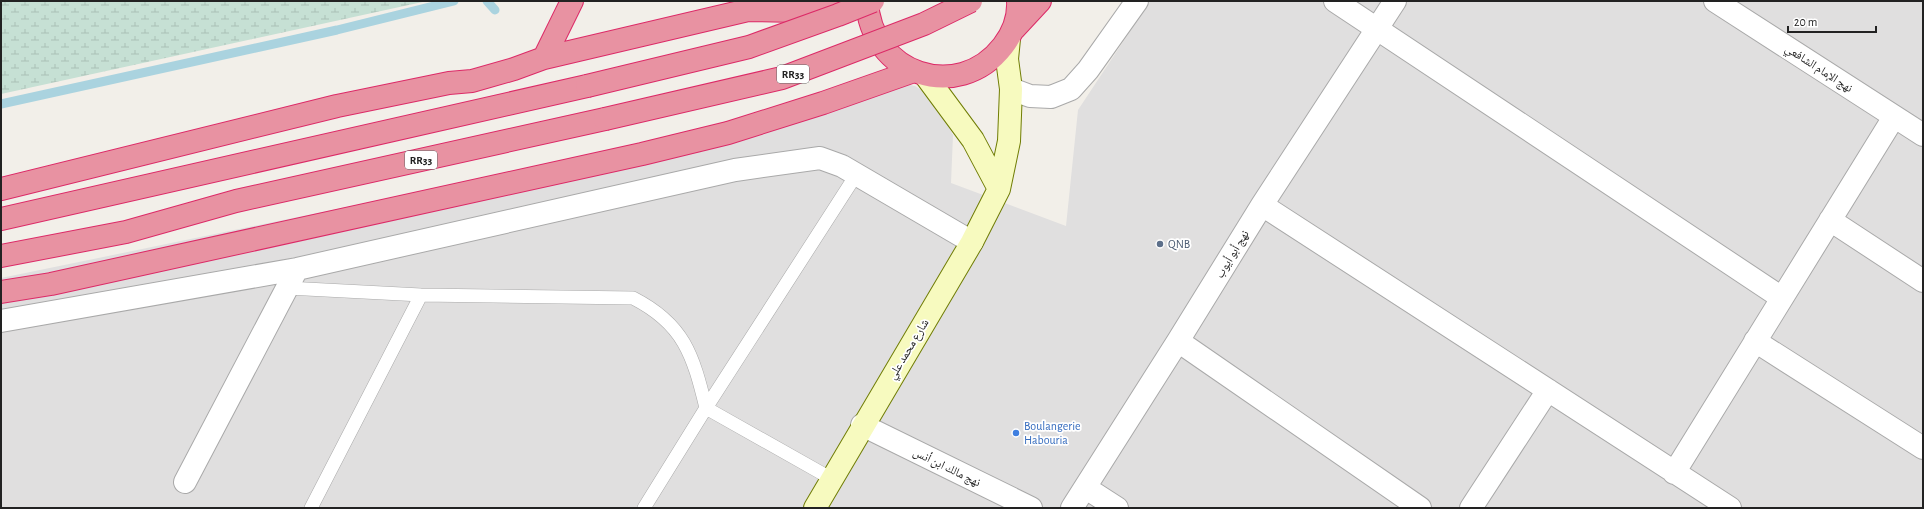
<svg xmlns="http://www.w3.org/2000/svg" width="1924" height="509" viewBox="0 0 1924 509" font-family="'Alegreya Sans','Noto Naskh Arabic',sans-serif">
  <style>
    .residential { fill: #e0dfdf }
    .wetland { fill: url(#wetland-marsh) }
    .lines { fill: none; stroke-linecap: round; stroke-linejoin: round }
    .stream { stroke: #aad3df; stroke-width: 9 }
    .lane-casing { stroke: #a9a9a9; stroke-width: 14 }
    .street-casing { stroke: #a9a9a9; stroke-width: 24 }
    .secondary-casing { stroke: #707d05; stroke-width: 24 }
    .highway-casing { stroke: #dc2a67; stroke-width: 24 }
    .lane { stroke: #fff; stroke-width: 13 }
    .street { stroke: #fff; stroke-width: 22 }
    .secondary { stroke: #f7fabf; stroke-width: 22 }
    .highway { stroke: #e892a2; stroke-width: 22 }
    .highway-bridge-casing { stroke: #dc2a67; stroke-width: 24; stroke-linecap: butt }
    .highway-bridge { stroke: #e892a2; stroke-width: 22 }
    .service-dot { fill: #5c6f8a; stroke: #fff; stroke-width: 1.5 }
    .shop-dot { fill: #3f7fe0; stroke: #fff; stroke-width: 1.5 }
    .labels { text-anchor: middle; stroke-width: 3.5; stroke-linejoin: round; paint-order: stroke }
    .shield { fill: #fff; stroke: #646464; stroke-width: 1 }
    .shield-label { font-size: 11px; font-weight: bold; fill: #222 }
    .street-label { font-size: 12px; fill: #222; stroke: #fff }
    .service-label { font-size: 12px; fill: #4e5e75; stroke: #fff; text-anchor: start }
    .shop-label { font-size: 12px; fill: #366cbe; stroke: #fff; text-anchor: start }
  </style>
  <defs>
    <pattern id="wetland-marsh" width="20" height="14" patternUnits="userSpaceOnUse"><rect width="20" height="14" fill="#c6e0d4"/><path d="M1 5h8M5 5V1M11 12h8M15 12V8" fill="none" stroke="#aac0b6"/></pattern>
  </defs>
  <rect width="100%" height="100%" fill="#f2efe9"/>
  <!-- residential -->
  <path class="residential" d="M1150,1H1923V508H1V278L736,127L886,80L915,86L934,98L953,135L951,183L1066,226L1078,110Z"/>
  <!-- wetland -->
  <path class="wetland" d="M1,1H427L1,94Z"/>
  <g class="lines">
    <!-- stream -->
    <path class="stream" d="M487,1L495,10
      M1,104L337,30L454,1"/>
    <!-- lane casing -->
    <g class="lane-casing">
      <path id="lane" d="M287,288L421,295L633,298C684,324 693,355 706,408L832,479
        M311,508L421,295
        M644,508L706,408L856,175"/>
    </g>
    <!-- street casing -->
    <g class="street-casing">
      <path id="street" d="M1335,1L1782,298
        M1715,1L1923,135
        M1011,89L1030,96L1051,97L1071,89L1088,70L1137,1
        M1262,205L1730,508
        M1830,220L1923,281
        M1,321L297,269L735,170L820,158L842,166L972,242
        M1178,341L1420,508
        M1755,341L1923,448
        M862,425L1031,508
        M1674,473L1894,117
        M185,482L297,269
        M1086,488L1117,508
        M1072,508L1178,341L1262,205L1395,1
        M1471,508L1548,390"/>
    </g>
    <!-- secondary casing -->
    <g class="secondary-casing">
      <path id="secondary" d="M925,75L973,140L999,189
        M815,508L972,242L999,189L1009,141L1011,89L1007,59L1009,39"/>
    </g>
    <!-- highway casing -->
    <g class="highway-casing">
      <path id="highway" d="M867,1C870,74 958,104 1003,46C1013,33 1019,18 1018,1
        M1014,29L1040,1
        M544,58L572,1
        M1,189L337,106L449,83L472,81L514,69L544,58L748,10L844,12
        M1,219L587,86
        M1,256L126,232L236,201L605,119
        M1,292L51,284L642,154L728,133L823,103L914,71"/>
    </g>
    <!-- lane -->
    <use href="#lane" class="lane"/>
    <!-- street -->
    <use href="#street" class="street"/>
    <!-- secondary -->
    <use href="#secondary" class="secondary"/>
    <!-- highway -->
    <use href="#highway" class="highway"/>
    <!-- highway-bridge casing -->
    <g class="highway-bridge-casing">
      <path id="highway-bridge" d="M587,86L749,47L838,15L873,1
        M605,119L782,78L924,24L971,1"/>
    </g>
    <!-- highway-bridge -->
    <use href="#highway-bridge" class="highway-bridge"/>
  </g>
  <!-- markers -->
  <circle class="service-dot" cx="1160" cy="244" r="4"/>
  <circle class="shop-dot" cx="1016" cy="433" r="4"/>
  <g class="labels">
    <!-- shield labels -->
    <g class="shield">
      <rect x="777" y="65" width="32" height="18" rx="3"/>
      <rect x="405" y="151" width="32" height="18" rx="3"/>
    </g>
    <g class="shield-label">
      <text x="793" y="78">RR33</text>
      <text x="421" y="164">RR33</text>
    </g>
    <!-- street labels -->
    <g class="street-label">
      <text transform="translate(1819 68) rotate(33)" y="4">نهج الإمام الشافعي</text>
      <text transform="translate(1232 254) rotate(-59)" y="4">نهج أبو أيوب</text>
      <text transform="translate(908 349) rotate(-59)" y="4">شارع محمد علي</text>
      <text transform="translate(947 467) rotate(26)" y="4">نهج مالك ابن أنس</text>
    </g>
    <!-- service labels -->
    <g class="service-label">
      <text x="1168" y="248">QNB</text>
    </g>
    <!-- shop labels -->
    <g class="shop-label">
      <text x="1024" y="430">Boulangerie<tspan x="1024" dy="14">Habouria</tspan></text>
    </g>
  </g>
  <!-- border -->
  <rect width="1924" height="509" fill="none" stroke="#222222" stroke-width="4"/>
  <!-- scale -->
  <path d="M1788 26v6h88v-6" fill="none" stroke="#222222" stroke-width="2"/>
  <text x="1794" y="26" font-size="12" fill="#222222" stroke="#ffffff" stroke-width="3" paint-order="stroke">20 m</text>
</svg>
